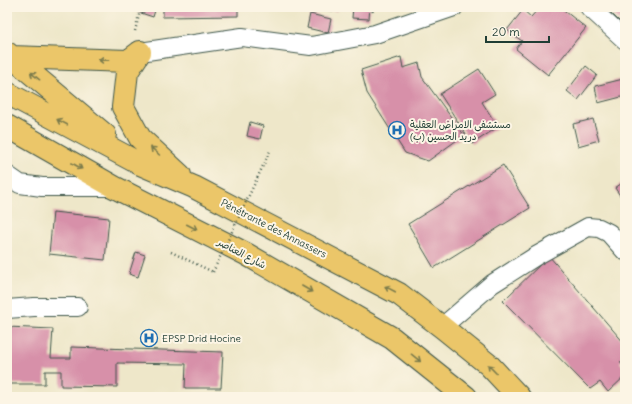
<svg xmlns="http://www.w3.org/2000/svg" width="632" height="404" viewBox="0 0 632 404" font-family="Delius,'Playpen Sans Arabic',sans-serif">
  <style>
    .building { fill: #d790a9 }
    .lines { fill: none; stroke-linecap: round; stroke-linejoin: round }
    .minor-casing { stroke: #3e564a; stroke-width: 20 }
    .trunk-casing { stroke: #3e564a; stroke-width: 24 }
    .path { stroke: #3e564a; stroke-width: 2.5; stroke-dasharray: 1 3; stroke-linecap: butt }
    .minor { stroke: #fff; stroke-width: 18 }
    .trunk { stroke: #ebc669; stroke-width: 22 }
    .path-bridge { stroke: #3e564a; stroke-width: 2.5; stroke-dasharray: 1 3; stroke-linecap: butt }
    .oneway { stroke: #7b7b4c }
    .labels { text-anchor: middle; stroke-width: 4; stroke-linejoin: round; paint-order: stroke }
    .poi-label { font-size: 10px; fill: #1f3d34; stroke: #fcf5e5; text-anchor: start }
    .street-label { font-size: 10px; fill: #1f3d34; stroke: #fcf5e5 }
  </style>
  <rect width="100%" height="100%" fill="#fcf5e5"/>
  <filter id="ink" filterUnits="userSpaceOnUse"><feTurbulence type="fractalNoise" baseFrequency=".025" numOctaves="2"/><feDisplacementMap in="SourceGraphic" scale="8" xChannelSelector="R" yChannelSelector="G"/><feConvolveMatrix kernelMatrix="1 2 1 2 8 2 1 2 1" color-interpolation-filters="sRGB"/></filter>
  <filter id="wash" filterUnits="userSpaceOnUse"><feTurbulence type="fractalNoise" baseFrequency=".012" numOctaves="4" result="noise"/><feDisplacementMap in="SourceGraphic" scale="16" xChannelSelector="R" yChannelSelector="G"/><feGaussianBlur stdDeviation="0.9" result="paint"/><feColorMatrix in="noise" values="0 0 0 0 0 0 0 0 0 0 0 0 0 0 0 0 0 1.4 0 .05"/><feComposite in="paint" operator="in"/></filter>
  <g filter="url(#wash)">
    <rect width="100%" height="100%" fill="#eee7c9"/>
    <g id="blocks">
      <!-- building -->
      <path class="building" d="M133,7H156L153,17L132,10Z
        M163,7H238V16L163,17Z
        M292,7H338V11L292,9Z
        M353,7H370L369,19L352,18Z
        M540,7H560L586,28L548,75L516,49L522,41L507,30L523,10L531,17Z
        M605,7H624L625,8V15L619,21Z
        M310,14L331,19L328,33L307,28Z
        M401,57L403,68L419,63L422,77L464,135L428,161L405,153L367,93L361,70Z
        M586,66L597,75L578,100L567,91Z
        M479,69L495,94L482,102L498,127L472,144L440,94Z
        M623,79L625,96L598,103L595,86Z
        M593,119L599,140L578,146L573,124Z
        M250,122L263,126L260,139L247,136Z
        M503,165L530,208L434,268L408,224Z
        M625,181V203L615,188Z
        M53,212L109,218L105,260L49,254Z
        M136,252L145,255L138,277L129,274Z
        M549,256L625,344V357L620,362L625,369V376L608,392L600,382L590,389L503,301Z
        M7,327L53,329L51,358H71V347L223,352L221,388H185L186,364L117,363V387L61,386V371H45V384H7Z"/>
    </g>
  </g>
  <g filter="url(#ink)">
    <use href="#blocks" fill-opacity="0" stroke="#3e564a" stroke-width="1"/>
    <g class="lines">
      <!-- minor casing -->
      <g class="minor-casing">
        <path id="minor" d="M589,7L625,40
          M140,52L242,37L311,46L375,34L454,7
          M7,175L20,184L42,187H114
          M7,309L34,307H78
          M442,327L492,284L536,256L588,227L599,228L609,233L625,251"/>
      </g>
      <!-- trunk casing -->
      <g class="trunk-casing">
        <path id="trunk" d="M140,52L127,72L123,107L140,138L180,175
          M7,53L105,135
          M11,57L128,61L140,52
          M7,93L140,164L194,187L399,294L442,327L489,365L519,397
          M7,126L114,187L246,254L392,338L466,397"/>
      </g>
      <!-- path -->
      <path class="path" d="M372,7L373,14
        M135,31L141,7
        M171,252L213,272"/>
      <!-- minor -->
      <use href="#minor" class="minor"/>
      <!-- trunk -->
      <use href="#trunk" class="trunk"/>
      <!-- path-bridge -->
      <path class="path-bridge" d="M213,272L270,151"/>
    </g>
    <!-- one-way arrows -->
    <defs><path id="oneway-shaft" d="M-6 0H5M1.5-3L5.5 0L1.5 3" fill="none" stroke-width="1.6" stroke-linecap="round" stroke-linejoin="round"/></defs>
    <g class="oneway">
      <use href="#oneway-shaft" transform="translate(104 60) rotate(-178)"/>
      <use href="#oneway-shaft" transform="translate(35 76) rotate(-141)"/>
      <use href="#oneway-shaft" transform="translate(62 122) rotate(-152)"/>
      <use href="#oneway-shaft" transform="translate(155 151) rotate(-138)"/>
      <use href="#oneway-shaft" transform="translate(77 166) rotate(30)"/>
      <use href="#oneway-shaft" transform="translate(192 227) rotate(27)"/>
      <use href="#oneway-shaft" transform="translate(307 289) rotate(30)"/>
      <use href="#oneway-shaft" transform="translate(390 289) rotate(-152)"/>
      <use href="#oneway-shaft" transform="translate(416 358) rotate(39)"/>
      <use href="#oneway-shaft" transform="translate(492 369) rotate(-134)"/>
    </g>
  </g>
  <!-- icons -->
  <defs>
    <g id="hospital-ring" transform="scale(0.9)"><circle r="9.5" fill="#fcf5e5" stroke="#1f6fb2" stroke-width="1.5"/><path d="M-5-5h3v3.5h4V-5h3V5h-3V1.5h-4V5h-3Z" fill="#1f6fb2"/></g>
  </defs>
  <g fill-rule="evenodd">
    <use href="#hospital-ring" x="397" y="130"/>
    <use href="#hospital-ring" x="149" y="338"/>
  </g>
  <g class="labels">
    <!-- poi labels -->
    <g class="poi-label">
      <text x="410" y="128">مستشفى الامراض العقلية<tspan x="410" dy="12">دريد الحسين (ب)</tspan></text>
      <text x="162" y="342">EPSP Drid Hocine</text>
    </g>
    <!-- street labels -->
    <g class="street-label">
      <text transform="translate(274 228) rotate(27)" y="4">Pénétrante des Annassers</text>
      <text transform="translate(242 253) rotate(28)" y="4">شارع العناصر</text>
    </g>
  </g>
  <!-- margin -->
  <rect width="632" height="404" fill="none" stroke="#fcf5e5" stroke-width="24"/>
  <!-- scale -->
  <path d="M486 36v6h63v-6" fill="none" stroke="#1f3d34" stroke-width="2"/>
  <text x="492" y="36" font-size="12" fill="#1f3d34" stroke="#fcf5e5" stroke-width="3" paint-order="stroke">20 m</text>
</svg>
